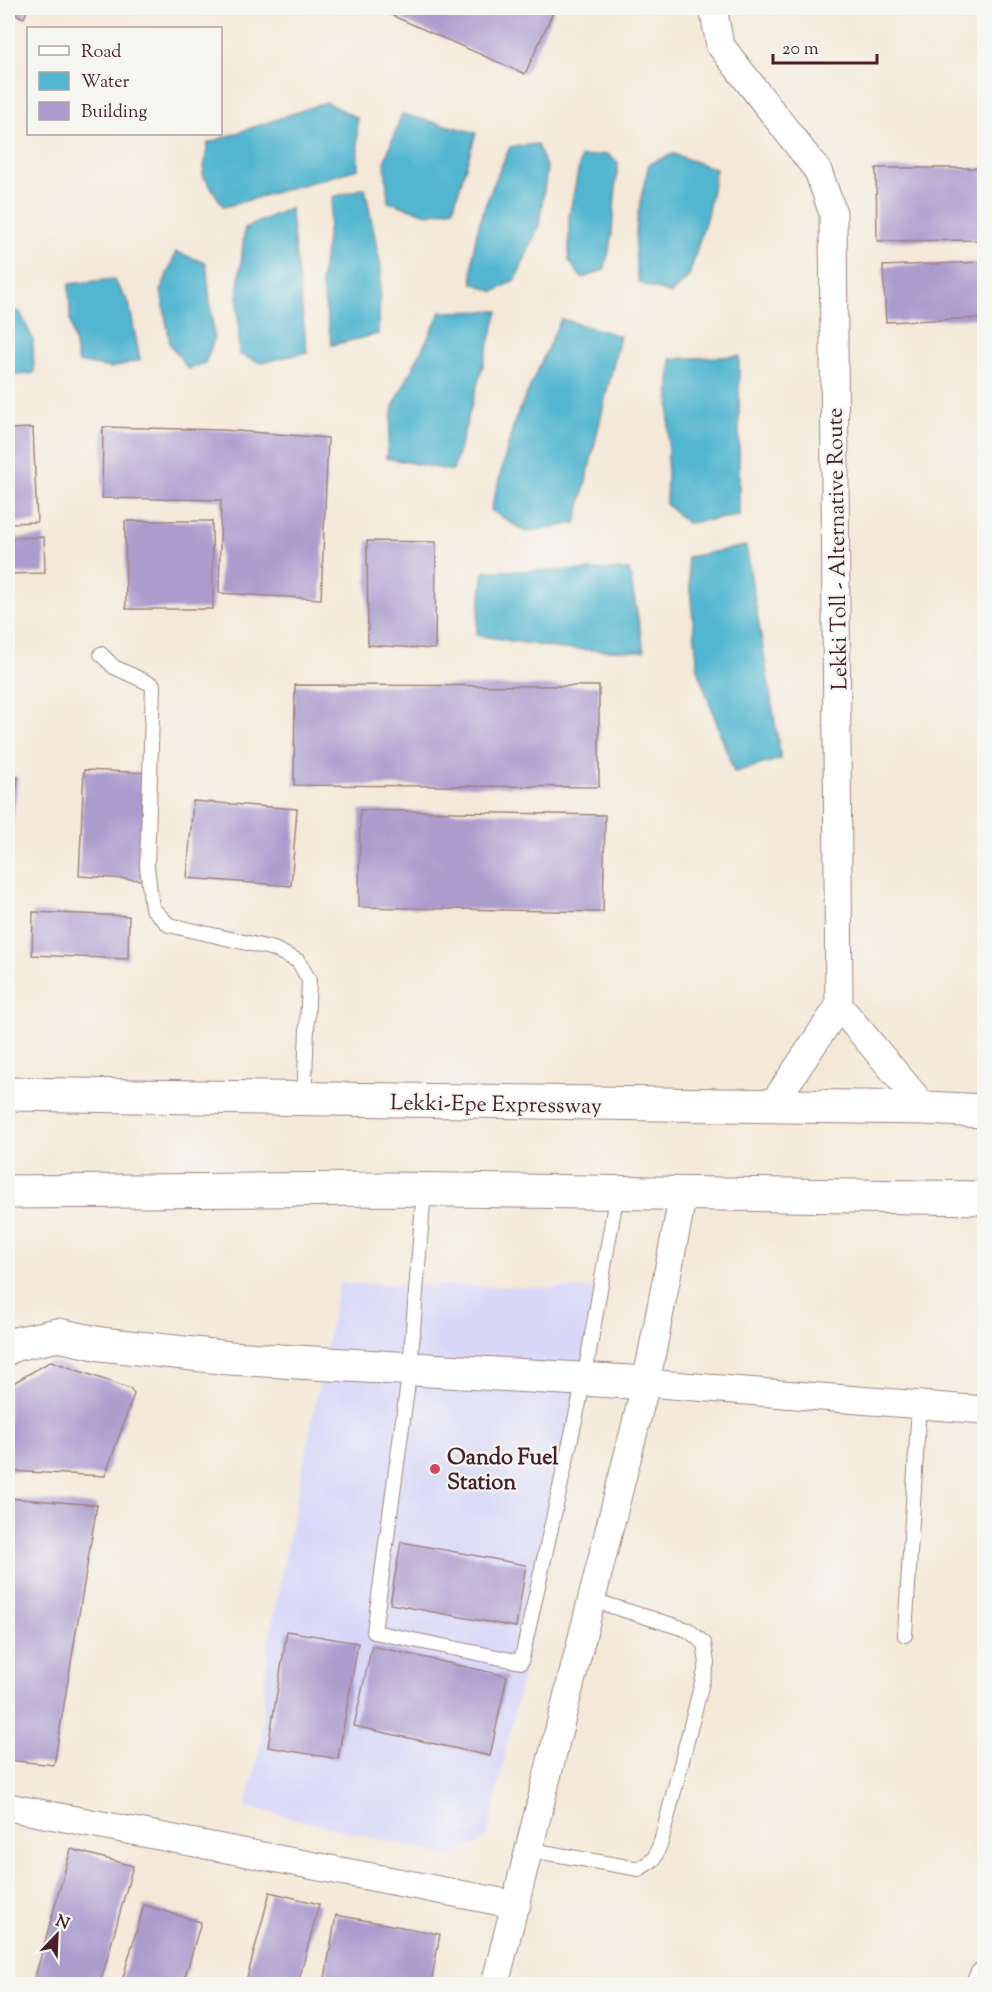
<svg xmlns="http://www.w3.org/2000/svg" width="992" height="1992" viewBox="0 0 992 1992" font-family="'Sorts Mill Goudy',serif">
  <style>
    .built { fill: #d8d7f8 }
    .water { fill: #52b6d0; stroke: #4e6a7e; stroke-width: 1.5 }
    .building { fill: #ac9cce }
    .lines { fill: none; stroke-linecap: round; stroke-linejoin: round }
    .service-casing { stroke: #9f8482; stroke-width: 16 }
    .minor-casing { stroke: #9f8482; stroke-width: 29 }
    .tertiary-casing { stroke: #9f8482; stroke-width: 35 }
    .trunk-casing { stroke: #9f8482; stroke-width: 35 }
    .service { stroke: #fff; stroke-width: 14 }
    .minor { stroke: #fff; stroke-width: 27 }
    .tertiary { stroke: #fff; stroke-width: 33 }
    .trunk { stroke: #fff; stroke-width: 33 }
    .poi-dot { fill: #d1495b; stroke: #f6f6f2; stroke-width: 2 }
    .labels { text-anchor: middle; stroke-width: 4.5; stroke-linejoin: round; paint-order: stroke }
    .street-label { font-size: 22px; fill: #4a1f2b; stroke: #f6f6f2 }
    .poi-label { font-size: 22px; font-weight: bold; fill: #4a1f2b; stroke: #f6f6f2; text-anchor: start }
  </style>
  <rect width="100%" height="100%" fill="#f6f6f2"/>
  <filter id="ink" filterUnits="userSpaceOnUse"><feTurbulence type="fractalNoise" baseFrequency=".0167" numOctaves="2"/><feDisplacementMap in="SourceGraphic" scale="12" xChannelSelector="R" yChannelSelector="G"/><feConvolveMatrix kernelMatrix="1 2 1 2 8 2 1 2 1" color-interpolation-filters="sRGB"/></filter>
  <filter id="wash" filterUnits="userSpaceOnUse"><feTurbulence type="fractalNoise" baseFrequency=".008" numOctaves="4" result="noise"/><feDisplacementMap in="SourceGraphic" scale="24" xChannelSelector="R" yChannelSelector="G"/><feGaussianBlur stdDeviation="1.35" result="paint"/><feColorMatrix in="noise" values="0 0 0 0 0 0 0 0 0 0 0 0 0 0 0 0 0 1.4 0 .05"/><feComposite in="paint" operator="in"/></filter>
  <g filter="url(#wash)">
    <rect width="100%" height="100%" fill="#f4e9d9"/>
    <!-- built -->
    <path class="built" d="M339,1283L607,1289L487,1838L452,1857L246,1807L261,1742L267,1649Z"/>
    <!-- water -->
    <path class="water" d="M326,102L357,118L358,169L224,207L203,175L208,143Z
      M402,114L476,133L453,209L428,214L388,202L385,160Z
      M537,144L547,169L539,225L516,279L494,292L473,283C468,235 491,191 510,147Z
      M607,154L618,162L611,243L604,270L582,278L569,261V216L581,157Z
      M673,154L716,169L707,215L689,276L671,294L639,283C630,241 639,204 649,164Z
      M365,188L381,268L378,334L332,345L321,281L333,197Z
      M290,208L307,352L261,363L239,354L238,289L245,228Z
      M176,252L206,263L214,339L205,363L188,369L170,344L161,290Z
      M113,279L129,303L140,360L111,368L78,362L70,319L69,284Z
      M8,309L20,312L33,340L34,373L8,376Z
      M498,311L453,471L386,458L393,407L441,312Z
      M561,319L620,336L576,523L526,532L491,510L515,420Z
      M739,356V516L687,523L666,504L671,359Z
      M746,546L781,759L734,772L698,670L687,557Z
      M629,570L644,651L562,649L476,635L484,571Z"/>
    <g id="blocks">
      <!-- building -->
      <path class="building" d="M8,8H28L24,18L8,11Z
        M375,8H555L525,74Z
        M876,168H984V240L877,241Z
        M984,262V318L886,322L883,266Z
        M103,427L223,430L328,438L321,599L219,593L221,500L102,498Z
        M33,428L37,522L8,523V429Z
        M125,521H212L213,609H126Z
        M44,537L45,573L8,574V538Z
        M367,541L436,542L435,649L368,645Z
        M295,685L599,686V787L294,785Z
        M84,770L150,773L144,880L79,876Z
        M8,776L18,777L12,824H8Z
        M193,801L297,809L291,886L187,878Z
        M360,810L605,815L603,912L359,907Z
        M33,912L129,916L128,959L32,955Z
        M51,1361L131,1389L134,1394L105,1476L8,1471V1386Z
        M8,1498L97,1505L54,1765L8,1760Z
        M401,1542L526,1565L516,1627L390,1604Z
        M287,1631L358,1643L338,1759L268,1747Z
        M372,1646L507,1676L490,1756L354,1726Z
        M71,1849L133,1866L100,1984H33Z
        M270,1892L319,1904L298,1984H273L247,1978Z
        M144,1905L201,1922L183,1984H121Z
        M336,1915L440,1934L431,1984H324Z"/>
    </g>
  </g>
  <g filter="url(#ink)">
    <use href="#blocks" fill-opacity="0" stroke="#9f8482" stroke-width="1.5"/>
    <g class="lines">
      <!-- service casing -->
      <g class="service-casing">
        <path id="service" d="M101,654L114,667L153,685L147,867L152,908L169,925L274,949L298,961L309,980L304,1100
          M424,1190L410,1368L374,1632L521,1662L584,1380L617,1193
          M905,1635L919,1405
          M531,1850L639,1869L654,1859L661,1842L707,1663L704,1643L688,1630L592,1600"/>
      </g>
      <!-- minor casing -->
      <g class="minor-casing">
        <path id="minor" d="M713,8L720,45L818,171L833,213L839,1006L771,1107
          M839,1006L925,1108
          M646,1383L984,1410
          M8,1807L517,1905
          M495,1984L646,1383L683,1195
          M979,1984L984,1975"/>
      </g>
      <!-- tertiary casing -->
      <g class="tertiary-casing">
        <path id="tertiary" d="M8,1348L15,1344L58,1335L101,1344L230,1358L646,1383"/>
      </g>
      <!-- trunk casing -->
      <g class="trunk-casing">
        <path id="trunk" d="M8,1094L925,1108L984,1111
          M8,1192L386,1189L984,1198"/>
      </g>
      <!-- service -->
      <use href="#service" class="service"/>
      <!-- minor -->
      <use href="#minor" class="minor"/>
      <!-- tertiary -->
      <use href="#tertiary" class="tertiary"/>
      <!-- trunk -->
      <use href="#trunk" class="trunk"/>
    </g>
  </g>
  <!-- markers -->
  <circle class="poi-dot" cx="435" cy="1469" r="6"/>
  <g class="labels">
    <!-- street labels -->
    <g class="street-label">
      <text transform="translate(836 549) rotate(-91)" y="8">Lekki Toll - Alternative Route</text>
      <text transform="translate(496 1103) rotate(1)" y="8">Lekki-Epe Expressway</text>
    </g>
    <!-- poi labels -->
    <g class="poi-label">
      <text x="447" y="1464">Oando Fuel<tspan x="447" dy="25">Station</tspan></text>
    </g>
  </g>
  <!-- margin -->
  <rect width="992" height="1992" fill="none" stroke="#f6f6f2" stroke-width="30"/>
  <!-- legend -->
  <rect x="27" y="27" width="195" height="108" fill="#f6f6f2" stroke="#b1a0a2" stroke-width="1.5"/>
  <rect x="39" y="46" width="30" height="9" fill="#ffffff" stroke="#b1a0a2" stroke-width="1.5"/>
  <text x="81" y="57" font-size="18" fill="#4a1f2b">Road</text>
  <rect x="39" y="72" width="30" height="18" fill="#52b6d0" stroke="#b1a0a2" stroke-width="1.5"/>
  <text x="81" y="87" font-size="18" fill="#4a1f2b">Water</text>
  <rect x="39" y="102" width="30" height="18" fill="#ac9cce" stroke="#b1a0a2" stroke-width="1.5"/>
  <text x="81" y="117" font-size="18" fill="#4a1f2b">Building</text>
  <!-- north arrow -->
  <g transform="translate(57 1935) rotate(23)" stroke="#f6f6f2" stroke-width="4.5" paint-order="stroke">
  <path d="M0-4.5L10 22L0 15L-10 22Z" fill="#4a1f2b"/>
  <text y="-9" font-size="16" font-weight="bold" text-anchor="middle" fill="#4a1f2b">N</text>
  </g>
  <!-- scale -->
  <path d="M773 54v9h104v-9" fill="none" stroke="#4a1f2b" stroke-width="3"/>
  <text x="782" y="54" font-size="18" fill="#4a1f2b" stroke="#f6f6f2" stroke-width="4.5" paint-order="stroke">20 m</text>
</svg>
